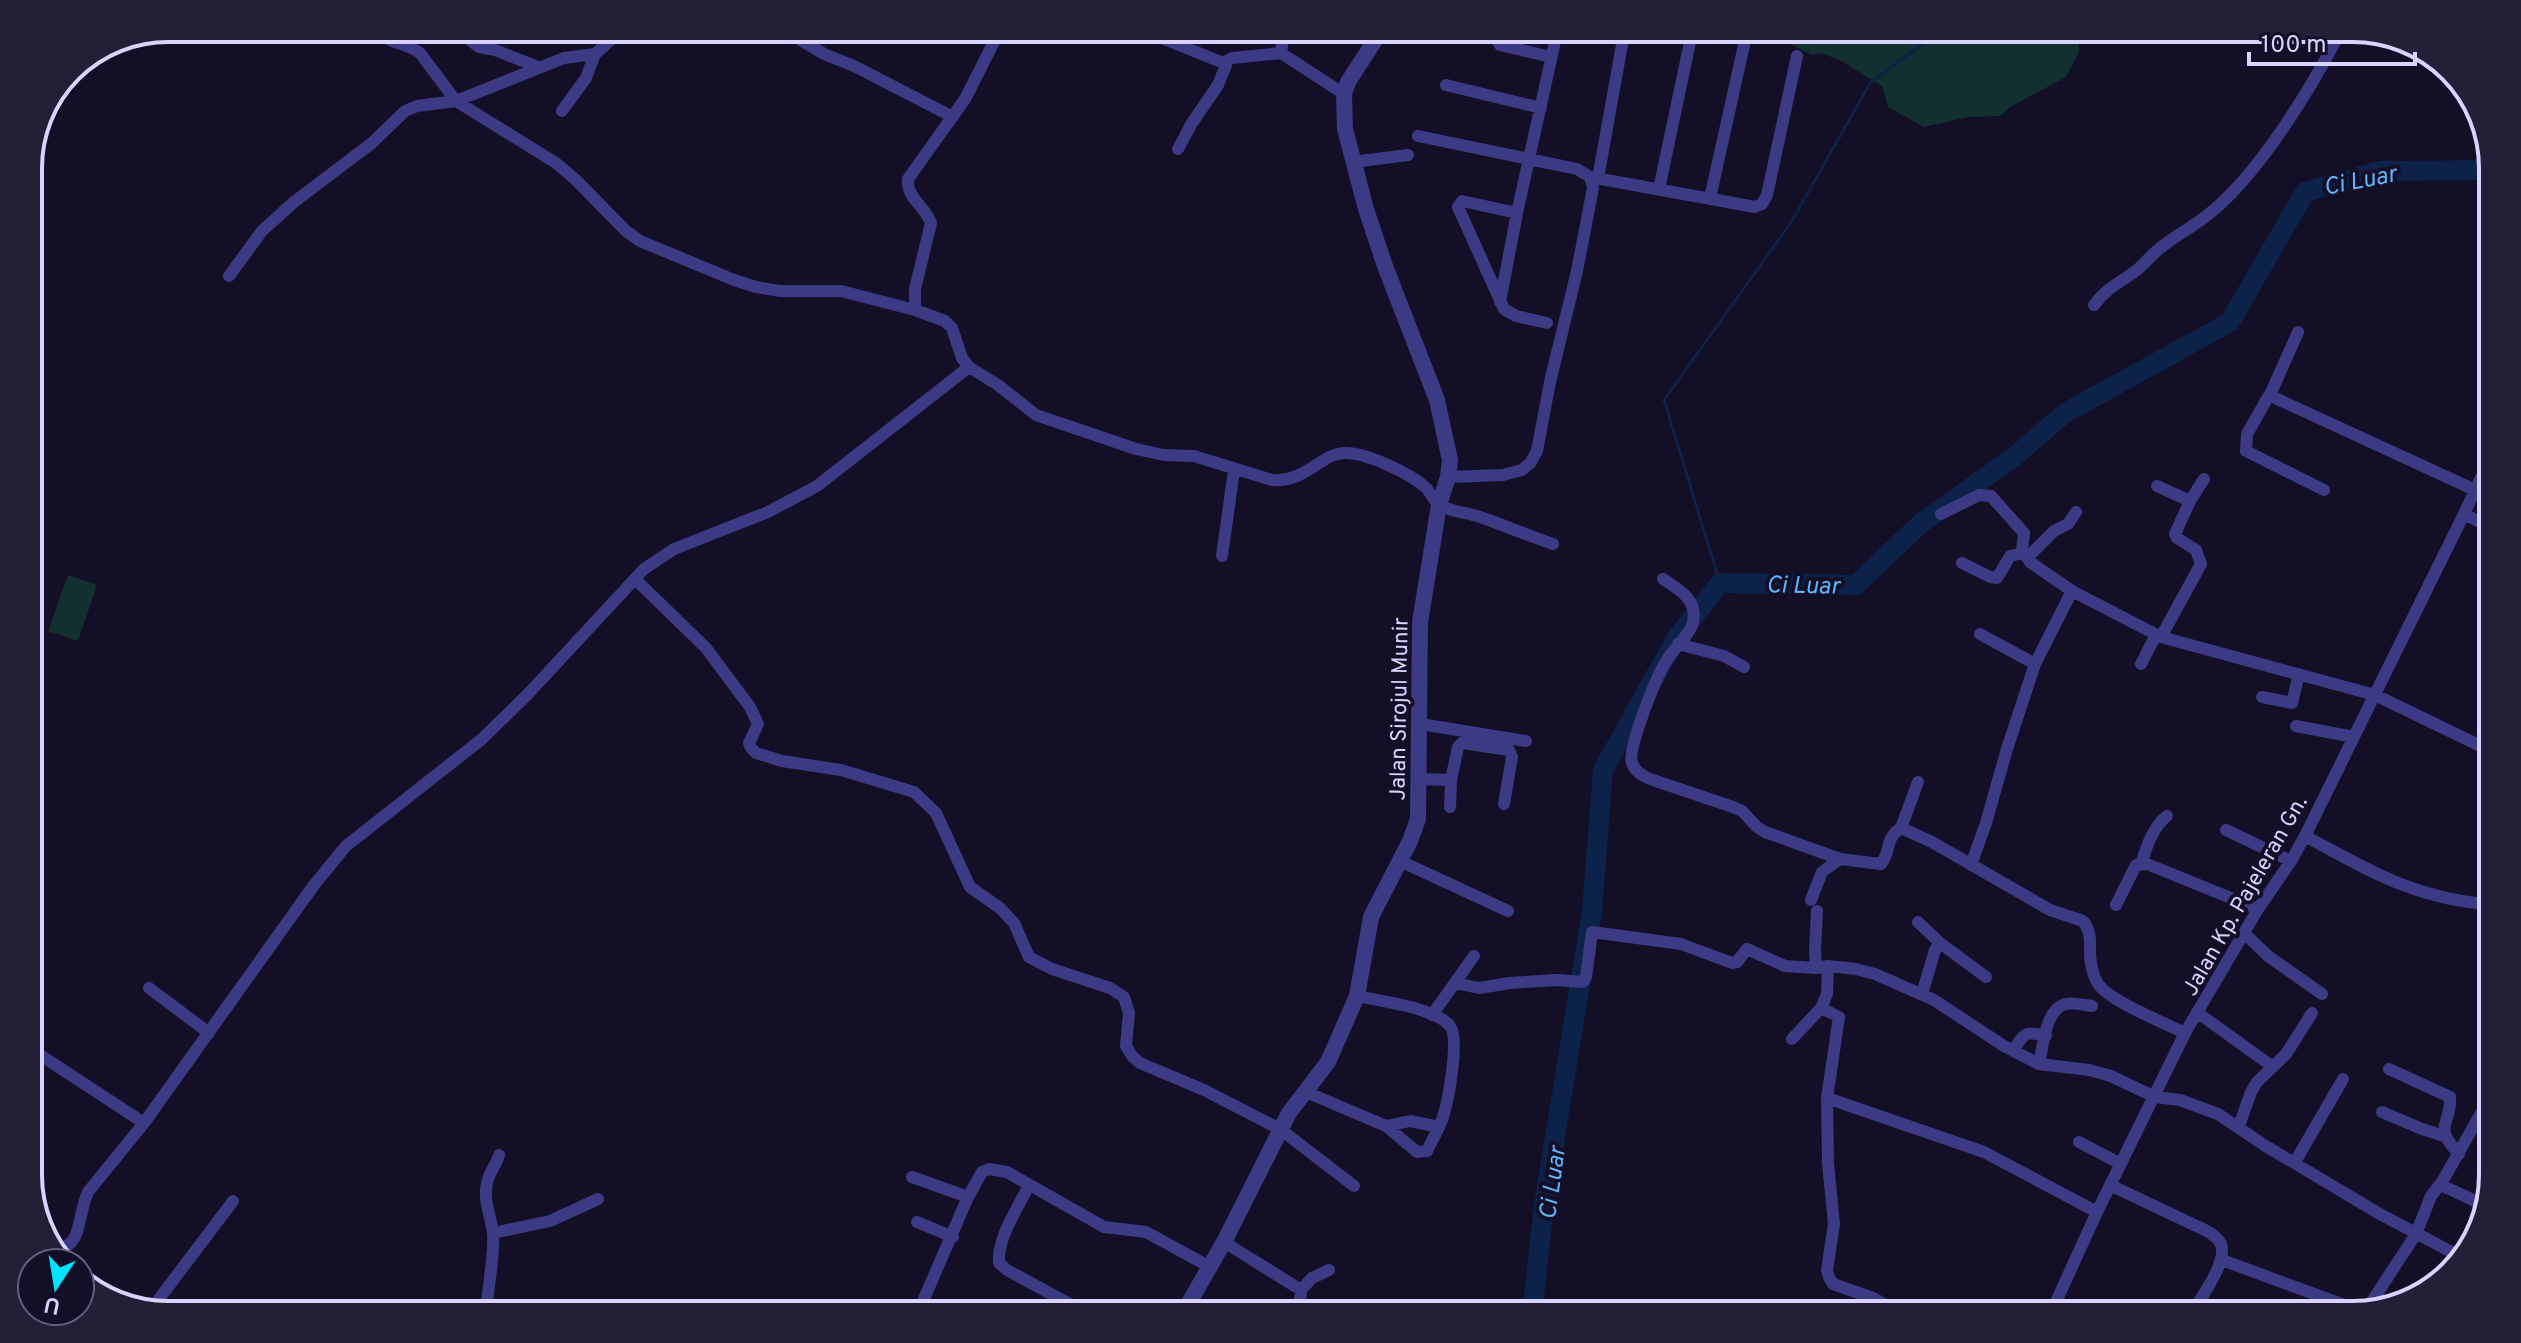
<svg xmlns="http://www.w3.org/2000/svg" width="2521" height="1343" viewBox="0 0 2521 1343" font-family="Overpass,sans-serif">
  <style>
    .green { fill: #12302f }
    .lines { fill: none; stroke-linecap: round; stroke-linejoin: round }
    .stream { stroke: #0c2248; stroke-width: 3 }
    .river { stroke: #0c2248; stroke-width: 20 }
    .minor { stroke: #3d3a85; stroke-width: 12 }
    .tertiary { stroke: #3d3a85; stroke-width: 16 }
    .labels { text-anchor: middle; stroke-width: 8; stroke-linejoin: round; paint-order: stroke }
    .street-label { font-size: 22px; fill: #d9d4ff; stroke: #130f26 }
    .water-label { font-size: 24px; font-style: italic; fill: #62b6ff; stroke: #130f26 }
    .rim { fill: none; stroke: #d9d4ff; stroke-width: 4 }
  </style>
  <rect width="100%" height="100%" fill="#130f26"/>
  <!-- green -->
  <path class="green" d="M1800,28H2070L2078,34L2079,52L2066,77L2012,106L2000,116L1968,117L1924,127L1888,107L1882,86L1843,62L1822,53L1812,55L1786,42Z
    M68,575L97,585L78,641L48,631Z"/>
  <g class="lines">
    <!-- stream -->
    <path class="stream" d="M1720,583L1664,400L1792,221L1870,83L1944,28"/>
    <!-- river -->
    <path class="river" d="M1532,1315L1544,1205L1592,911L1603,770L1676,639L1720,583L1856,585L1920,524L2015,456L2065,413L2230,322L2305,192L2379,171L2493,170"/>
    <!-- minor -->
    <path class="minor" d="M375,28C389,45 403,41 420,53L456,101L556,163L576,180L626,231L640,241L734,280L756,287L780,291H841L915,310L945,321L952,328L962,358L969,367L998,385L1036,415L1136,449L1164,455L1194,456L1272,480C1306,483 1322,452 1346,453C1367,453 1409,473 1425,487C1431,492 1434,502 1441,506C1452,512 1470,513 1483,518C1506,526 1529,536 1553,544
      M454,28L479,47L495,50L538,67
      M781,28L824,54L854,66L953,117
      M1137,28L1226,64
      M1278,28L1282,45L1281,53
      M1497,28L1495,36L1500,45L1551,57
      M394,41L421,28
      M1446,85L1541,108
      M562,111L586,78L595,54L624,28
      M1418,136L1577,169L1590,177L1593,188L1577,271L1550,382L1537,451L1531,462L1522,470L1503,475L1448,477
      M1178,149L1192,123L1218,85L1228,60L1232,58L1281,53L1344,94
      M1353,162L1408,155
      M1590,177L1755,207L1762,204L1767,195L1797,56
      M1598,178L1625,28
      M1659,189L1693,28
      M1710,198L1744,45
      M1517,213L1462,201L1458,207L1504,309L1516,316L1547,323
      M229,276L262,231L294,202L372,143L405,111L417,106L456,101L564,58L595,54
      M1500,302L1517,213L1558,28
      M2094,305C2106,288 2121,282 2137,270C2146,262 2154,252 2164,245C2177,235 2192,227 2205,217C2257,178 2313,86 2342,28
      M915,310V289L931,223C926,207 906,198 908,179L965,99L1001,28
      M2269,397L2298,332
      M2157,486L2190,501
      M2324,490L2246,451L2247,434L2268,397H2273L2475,490
      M1941,514L1979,495L1991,496L2024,533L2022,550L2030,562L2072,591L2161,637L2375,695L2493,752
      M2464,514L2493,529
      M1222,556L1234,470
      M2027,558L2054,531L2068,524L2076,512
      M1962,563L1990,577L1997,578L2010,556L2023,553
      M635,579L706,648L750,707L758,724L749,743L751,748L756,753L782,761L841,770L914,792L936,813L970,887L1000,908L1014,923L1029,957L1052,969L1110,988L1124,997L1129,1013L1126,1046L1132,1056L1140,1063L1204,1090L1280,1129L1354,1186
      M1663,579C1678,589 1698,599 1693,622C1691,634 1672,650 1665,663C1656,678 1627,749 1632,763C1635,772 1643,776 1650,779L1733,807L1742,811L1757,827L1765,832L1840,859
      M1980,634L2035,664
      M2161,637L2201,564L2196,550L2177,538L2175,534L2190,501L2204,479
      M1678,644L1724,656L1744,667
      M2141,664L2156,635
      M2262,697L2292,703L2299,674
      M1420,724L1526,741
      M2296,726L2354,737
      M1420,779L1451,780L1458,747L1462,743L1509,750L1512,757L1504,804
      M1450,807L1451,780
      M1901,828L1918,782
      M2226,830L2291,861
      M2305,836C2372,872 2415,899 2493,905
      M1400,861L1508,911
      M2141,864C2147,846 2152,828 2167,816
      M1971,865L1986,823L2007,749L2035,664L2072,591
      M1811,900L1822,872L1840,859L1881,864C1892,850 1884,839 1901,828L1932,842L2050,910L2083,921C2094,935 2088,947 2091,963C2092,969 2094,977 2097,982C2106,1000 2165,1023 2185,1033
      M2116,905L2136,865L2147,864L2258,909
      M1918,922L1940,943
      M2245,934L2268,956L2322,994
      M1828,966L1827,994L1821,1008L1839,1017L1827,1098L1828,1163L1834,1224L1827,1270L1829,1277L1833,1284L1873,1298L1903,1315
      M1816,968L1815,950L1817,911
      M1455,983L1479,988L1510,983L1557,980L1583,982L1586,977L1592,932L1681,944L1732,963L1737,962L1747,949L1785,966L1816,968L1828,966L1856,969L1875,974L1934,1000L2004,1046L2039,1064L2089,1070L2111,1076L2155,1097L2180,1100L2218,1114L2264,1145L2378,1213L2461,1257
      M149,988L209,1033
      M1922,994L1935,950L1940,943L1986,977
      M2198,1013L2273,1067
      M1432,1015L1474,956
      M1792,1039L1821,1008
      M28,1047L144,1123
      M2013,1051C2024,1034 2024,1030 2046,1036
      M2039,1064C2043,1047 2045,1010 2065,1004C2073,1002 2084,1005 2092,1006
      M2389,1069L2450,1097C2452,1126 2431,1124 2459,1154
      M1306,1092L1386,1126L1417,1152L1427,1151C1432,1140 1439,1129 1443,1117C1448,1102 1460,1038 1450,1026C1436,1008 1380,1001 1357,996
      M1827,1098L1984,1152L2097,1212
      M2382,1112L2422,1129L2444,1136
      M1386,1126L1410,1121L1439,1127
      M2239,1126L2251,1092L2257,1082L2286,1054L2312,1013
      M2079,1142L2121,1164
      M2295,1162L2343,1079
      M912,1177L968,1197
      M2442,1182L2445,1187L2486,1206
      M1029,1185C1018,1208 997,1238 999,1263L1007,1270L1090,1315
      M2110,1185L2207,1231C2212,1234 2218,1238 2221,1244C2228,1262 2200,1299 2191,1315
      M917,1222L953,1237
      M493,1233L550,1221L598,1199
      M1224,1242L1301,1290C1301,1301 1298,1308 1289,1315
      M54,1255C61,1250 71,1245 75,1237C81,1223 81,1207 88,1192L144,1123L314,885L346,846L482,739L528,694L644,569L674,549L768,512L817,486L969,367
      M2222,1260L2363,1312
      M1301,1290L1312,1278L1329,1270
      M1189,1305L1205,1315
      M150,1311L233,1201
      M2365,1312L2416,1234L2431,1196L2442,1182L2493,1092
      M486,1315C487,1291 495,1255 493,1233C491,1217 483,1200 487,1183C489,1172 496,1166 499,1155
      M917,1315L968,1197L982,1172L989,1169L1007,1172L1104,1227L1146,1232L1210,1267
      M1970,1315H1976
      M2050,1315L2097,1212L2185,1033L2258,909L2291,861L2305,836L2464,514L2493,452"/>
    <!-- tertiary -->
    <path class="tertiary" d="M1182,1315L1224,1242L1289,1113L1328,1062L1357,996L1371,917L1410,841L1418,819L1420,622L1439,505L1448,477L1450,460L1437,400L1385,266L1366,209L1345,129L1344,94L1348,82L1383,28"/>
  </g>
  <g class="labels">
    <!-- street labels -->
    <g class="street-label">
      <text transform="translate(1398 709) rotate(-89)" y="8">Jalan Sirojul Munir</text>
      <text transform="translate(2244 895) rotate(-60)" y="8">Jalan Kp. Pajeleran Gn.</text>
    </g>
    <!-- water labels -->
    <g class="water-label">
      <text transform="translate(2360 180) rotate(-11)" y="8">Ci Luar</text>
      <text transform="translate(1803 585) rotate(1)" y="8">Ci Luar</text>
      <text transform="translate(1552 1183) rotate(-82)" y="8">Ci Luar</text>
    </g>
  </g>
  <!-- crop -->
  <path d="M0 0H2521V1343H0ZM168 42H2353A126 126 0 0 1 2479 168V1175A126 126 0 0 1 2353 1301H168A126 126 0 0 1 42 1175V168A126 126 0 0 1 168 42Z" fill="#231f37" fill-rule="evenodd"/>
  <path class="rim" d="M168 42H2353A126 126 0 0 1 2479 168V1175A126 126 0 0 1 2353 1301H168A126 126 0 0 1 42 1175V168A126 126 0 0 1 168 42Z"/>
  <!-- north arrow -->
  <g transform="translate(56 1287) rotate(192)"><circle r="38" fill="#130f26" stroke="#625e7d" stroke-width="2"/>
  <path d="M0-6L14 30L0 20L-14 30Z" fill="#00e5ff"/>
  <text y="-12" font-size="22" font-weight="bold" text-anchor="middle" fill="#d9d4ff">U</text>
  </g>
  <!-- scale -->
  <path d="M2249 52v12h166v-12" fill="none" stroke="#d9d4ff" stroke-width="4"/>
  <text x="2261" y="52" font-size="24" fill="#d9d4ff" stroke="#130f26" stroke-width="6" paint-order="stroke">100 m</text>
</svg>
